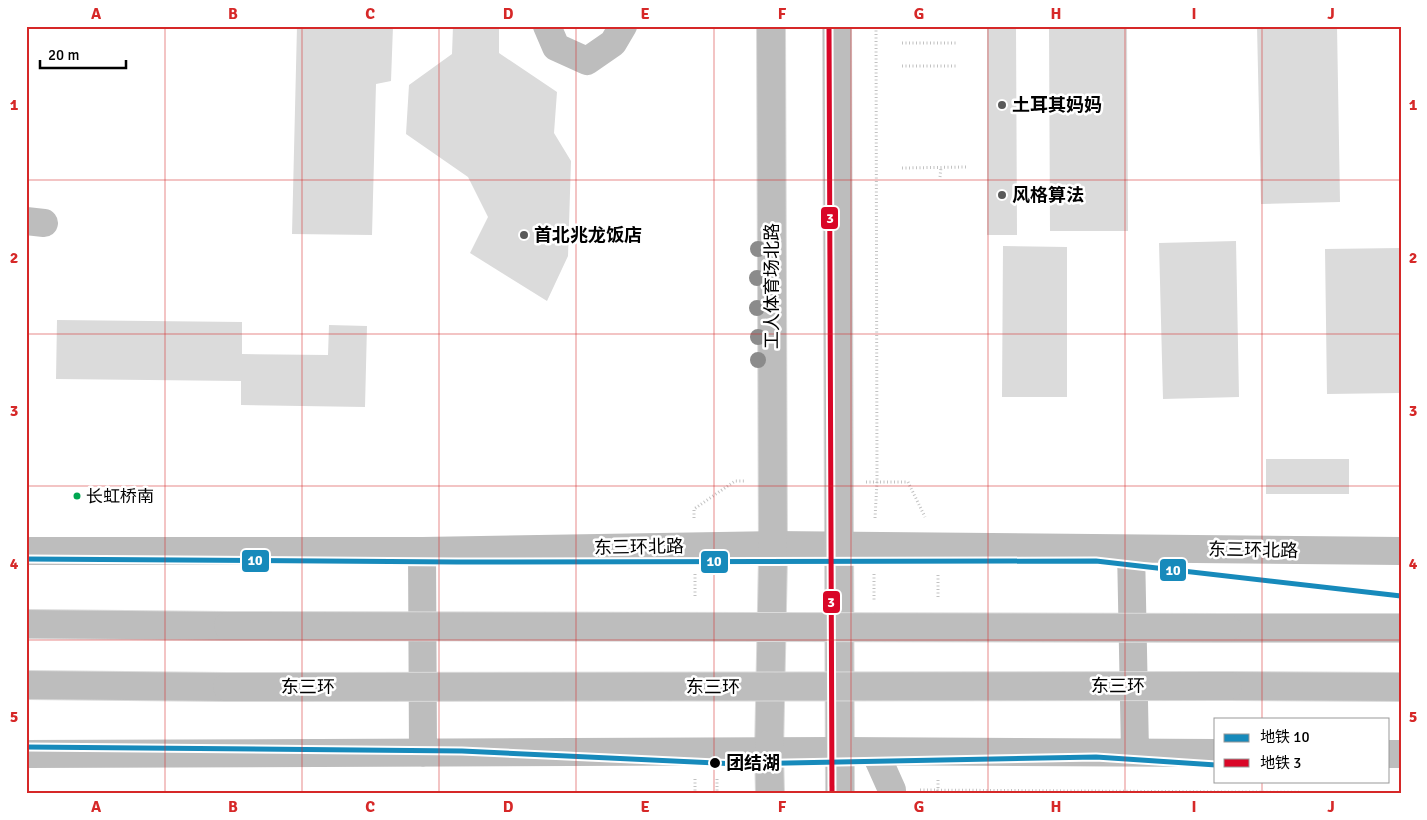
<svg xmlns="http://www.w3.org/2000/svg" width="1427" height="820" font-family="Signika,'Noto Sans SC',sans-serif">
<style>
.building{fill:#dbdbdb}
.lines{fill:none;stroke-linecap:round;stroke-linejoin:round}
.major-casing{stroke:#dbdbdb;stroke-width:30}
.highway-casing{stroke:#dbdbdb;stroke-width:30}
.path{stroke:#c2c2c2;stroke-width:3;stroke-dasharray:1 2.5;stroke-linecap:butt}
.minor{stroke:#bdbdbd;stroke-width:28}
.major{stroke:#bdbdbd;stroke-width:28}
.highway{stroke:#bdbdbd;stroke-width:28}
.highway-bridge-casing{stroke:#dbdbdb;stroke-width:30;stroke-linecap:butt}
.highway-bridge{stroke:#bdbdbd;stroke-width:28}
.metro-1-casing{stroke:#fff;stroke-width:9}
.metro-2-casing{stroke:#fff;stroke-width:9}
.metro-1{stroke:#178abb;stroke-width:5}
.metro-2{stroke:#d90627;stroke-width:5}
.tree{fill:#8b8b8b}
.grid{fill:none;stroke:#d62828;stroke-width:1;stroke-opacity:0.55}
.poi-dot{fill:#595959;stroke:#fff;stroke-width:2}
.bus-dot{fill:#00a651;stroke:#fff;stroke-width:2}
.stop-dot{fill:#000;stroke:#fff;stroke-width:2}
.labels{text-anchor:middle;stroke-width:5;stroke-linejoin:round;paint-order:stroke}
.bus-label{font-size:17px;fill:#000;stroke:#fff;text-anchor:start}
.poi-label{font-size:18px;font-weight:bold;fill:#000;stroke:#fff;text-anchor:start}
.street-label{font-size:18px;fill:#000;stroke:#fff}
.stop-label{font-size:18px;font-weight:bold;fill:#000;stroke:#fff;text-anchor:start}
.line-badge{stroke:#fff;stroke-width:2}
.badge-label{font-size:14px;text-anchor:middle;font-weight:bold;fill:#fff}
.neatline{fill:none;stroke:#d62828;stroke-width:2}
.grid-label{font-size:16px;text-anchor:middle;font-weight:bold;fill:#d62828}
</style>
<rect width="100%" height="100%" fill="#fff"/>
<path class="building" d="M297 26H393L391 81 376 84 372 235 292 234Z
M453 26H499V53L557 92 554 133 571 161 568 256 547 301 470 253 488 217 468 177 406 134 409 85 452 54Z
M987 26H1016L1017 235H987Z
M1049 26H1127L1128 231H1050Z
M1257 26H1337L1340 202 1261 204Z
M1236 241 1239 397 1163 399 1159 243Z
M1003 246 1067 247V397H1002Z
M1401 248V393L1327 394 1325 249Z
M57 320 242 322V354L328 355 329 325 367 326 365 407 241 405V381L56 379Z
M1266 459H1349V494H1266Z"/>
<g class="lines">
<g class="major-casing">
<path id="major" d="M837 26 840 794
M770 794 769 752 773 558 771 26"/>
</g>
<g class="highway-casing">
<path id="highway" d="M26 624 228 626
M1227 628H1401
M26 685 227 687
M1228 686 1401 687"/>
</g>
<path class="path" d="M902 43H956
M902 66H956
M902 168 967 167
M940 177 941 167
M866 482H908L925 517
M694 518V509L735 481H745
M875 518 877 482 876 26
M695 574V598
M874 574V601
M938 575V599
M717 779V794
M920 790 1401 793
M695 794V779
M935 794 938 790V780"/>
<path class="minor" d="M547 26 556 47 587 61 613 43 623 26
M26 221 44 223
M1131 549 1135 752
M26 551H422L773 545 1401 551
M422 551 423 753
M875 752 892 790V794
M26 754 840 751 1216 753
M1388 754H1401"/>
<use href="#major" class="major"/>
<use href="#highway" class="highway"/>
<g class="highway-bridge-casing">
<path id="highway-bridge" d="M228 626 1227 628
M227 687 1228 686"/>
</g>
<use href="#highway-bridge" class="highway-bridge"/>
<g class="metro-1-casing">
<path id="metro-1" d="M26 559 457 562 1096 561 1401 596
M26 747 462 751 737 764 1096 757 1216 765"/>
</g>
<g class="metro-2-casing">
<path id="metro-2" d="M829 26 832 794"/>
</g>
<use href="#metro-1" class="metro-1"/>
<use href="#metro-2" class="metro-2"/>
</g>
<g class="tree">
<circle cx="758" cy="249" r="8"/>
<circle cx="757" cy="278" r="8"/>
<circle cx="757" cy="308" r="8"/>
<circle cx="758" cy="337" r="8"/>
<circle cx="758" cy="360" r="8"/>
</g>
<path class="grid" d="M165 26V794M302 26V794M439 26V794M576 26V794M714 26V794M851 26V794M988 26V794M1125 26V794M1262 26V719M26 180H1401M26 334H1401M26 486H1401M26 640H1401M1262 781V794"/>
<g class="poi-dot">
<circle cx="1002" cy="105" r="5"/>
<circle cx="1002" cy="195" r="5"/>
<circle cx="524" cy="235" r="5"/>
</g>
<circle class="bus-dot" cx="77" cy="496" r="4.5"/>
<circle class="stop-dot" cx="715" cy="763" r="6"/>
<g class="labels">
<g class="bus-label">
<text x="86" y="502">长虹桥南</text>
</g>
<g class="poi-label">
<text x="1012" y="111">土耳其妈妈</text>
<text x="1012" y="201">风格算法</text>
<text x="534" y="241">首北兆龙饭店</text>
</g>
<g class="street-label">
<text transform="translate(772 286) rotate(-90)" y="6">工人体育场北路</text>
<text transform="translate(639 547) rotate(-1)" y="6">东三环北路</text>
<text transform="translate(1253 550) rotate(1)" y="6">东三环北路</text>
<text x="1118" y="692">东三环</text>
<text x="308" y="693">东三环</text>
<text x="713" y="693">东三环</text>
</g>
<g class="stop-label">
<text x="726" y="769">团结湖</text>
</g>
</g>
<g class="line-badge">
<rect x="820" y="206" width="19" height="24" rx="5" fill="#d90627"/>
<rect x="241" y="549" width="29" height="24" rx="5" fill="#178abb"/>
<rect x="700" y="550" width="29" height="24" rx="5" fill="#178abb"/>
<rect x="1159" y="558" width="28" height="24" rx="5" fill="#178abb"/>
<rect x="822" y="590" width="19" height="24" rx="5" fill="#d90627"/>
</g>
<g class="badge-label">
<text x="830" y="223">3</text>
<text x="255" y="565">10</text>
<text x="714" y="566">10</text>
<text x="1173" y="575">10</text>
<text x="831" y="607">3</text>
</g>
<rect width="1427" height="820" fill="none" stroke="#ffffff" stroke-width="55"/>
<rect x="1214" y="718" width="175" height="65" fill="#ffffff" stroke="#999999"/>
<rect x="1224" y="734" width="25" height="8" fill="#178abb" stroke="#999999"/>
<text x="1260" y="742" font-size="15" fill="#000000">地铁 10</text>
<rect x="1224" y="759" width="25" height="8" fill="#d90627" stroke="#999999"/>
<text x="1260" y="768" font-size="15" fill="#000000">地铁 3</text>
<path d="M40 60v8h86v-8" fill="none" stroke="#000000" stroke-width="2.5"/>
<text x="48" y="60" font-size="15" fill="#000000" stroke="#ffffff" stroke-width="4" paint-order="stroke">20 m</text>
<rect x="28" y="28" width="1372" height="764" class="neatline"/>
<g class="grid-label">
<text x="96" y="19">A</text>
<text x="233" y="19">B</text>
<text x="370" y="19">C</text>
<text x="508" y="19">D</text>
<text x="645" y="19">E</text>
<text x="782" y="19">F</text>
<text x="919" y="19">G</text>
<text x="1056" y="19">H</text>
<text x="1194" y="19">I</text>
<text x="1331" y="19">J</text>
<text x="14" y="110">1</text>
<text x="1413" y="110">1</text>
<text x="14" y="263">2</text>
<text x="1413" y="263">2</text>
<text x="14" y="416">3</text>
<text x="1413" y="416">3</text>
<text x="14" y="569">4</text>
<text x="1413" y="569">4</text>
<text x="14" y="722">5</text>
<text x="1413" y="722">5</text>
<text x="96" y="812">A</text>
<text x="233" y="812">B</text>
<text x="370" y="812">C</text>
<text x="508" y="812">D</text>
<text x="645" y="812">E</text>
<text x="782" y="812">F</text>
<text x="919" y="812">G</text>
<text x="1056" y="812">H</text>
<text x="1194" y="812">I</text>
<text x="1331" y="812">J</text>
</g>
</svg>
